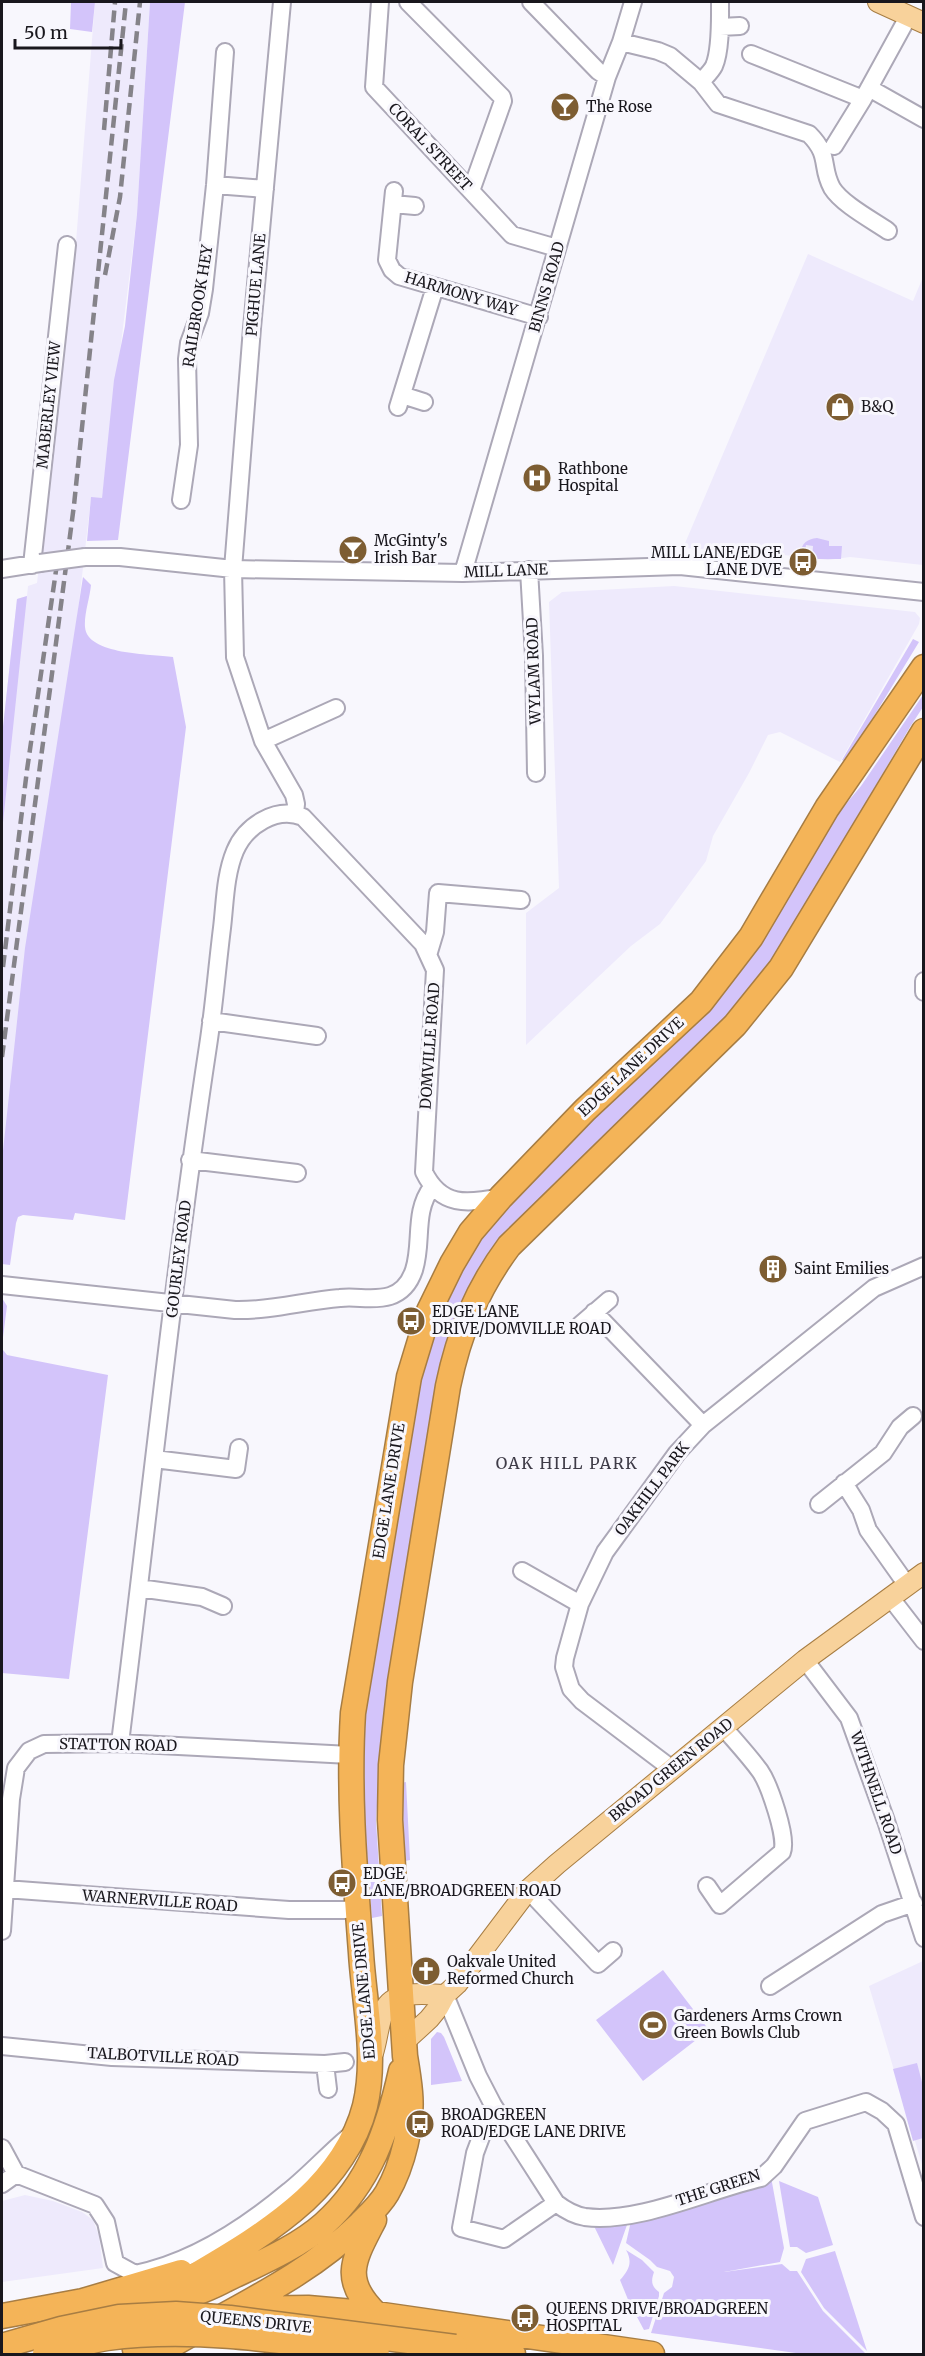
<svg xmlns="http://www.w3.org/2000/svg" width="925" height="2356" font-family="Merriweather,serif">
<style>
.built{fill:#eeeafc}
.green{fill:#d3c4fa}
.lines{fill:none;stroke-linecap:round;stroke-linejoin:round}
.minor-casing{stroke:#aca8b7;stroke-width:20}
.major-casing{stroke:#a77d43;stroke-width:22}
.highway-casing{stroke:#a77d43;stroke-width:27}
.minor{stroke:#fff;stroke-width:16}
.major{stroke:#f8d29b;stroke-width:20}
.highway{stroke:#f4b458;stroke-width:24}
.rail{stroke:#858389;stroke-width:4.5;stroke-dasharray:12 6;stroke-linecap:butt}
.minor-bridge-casing{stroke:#aca8b7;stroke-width:20;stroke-linecap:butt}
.highway-bridge-casing{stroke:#a77d43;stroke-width:27;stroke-linecap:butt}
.minor-bridge{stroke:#fff;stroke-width:16}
.highway-bridge{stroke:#f4b458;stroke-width:24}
.labels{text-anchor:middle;stroke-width:6;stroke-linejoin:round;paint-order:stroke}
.poi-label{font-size:15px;fill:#19171d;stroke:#f8f7fd;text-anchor:start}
.street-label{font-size:15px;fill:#19171d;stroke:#f8f7fd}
.neighbourhood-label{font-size:16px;letter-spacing:1.5px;fill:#3f3c48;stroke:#f8f7fd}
</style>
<rect width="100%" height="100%" fill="#f8f7fd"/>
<path class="built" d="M95 2H150L137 214 102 498H91L2 1271V736L17 599 27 596 28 586 37 583 76 242Z
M808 254 913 301 923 277V565L850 557 828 560 748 551 683 548Z
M674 586 915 612 920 618 919 624 840 762 780 732 768 735 749 773 713 836 706 861 660 924 631 946 526 1045V913L559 888 549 602 562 592Z
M923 1961V2168L869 1986Z
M25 2195 53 2201 82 2212 93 2220 99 2236 103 2268 2 2282V2201Z"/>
<path class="green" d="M71 2H95L92 32 70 29Z
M150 2H185L118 540 87 541 91 497 102 498 114 380 125 326 137 214Z
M817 538 829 541V546H842L841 559H812L813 546 806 545 804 558H802C799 546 805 539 817 538Z
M83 577 91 585C90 597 84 614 85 627 87 655 151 654 173 657L186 727 125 1220 75 1213 73 1220 23 1215 18 1217 16 1223 10 1265 2 1264V1271V1160L25 948Z
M27 596 2 832V736L17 599Z
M913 639 919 642 846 762 842 760Z
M923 695V707L910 727 875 787 834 865 752 998 485 1265 380 1761 376 1821 382 1916 372 1918C366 1847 361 1778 364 1707L415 1395 429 1339 446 1298 481 1235 535 1176 715 1002 750 960 834 818 861 786Z
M2 1298 7 1306 2 1345 3 1350 7 1355 108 1375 69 1679 2 1673Z
M406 1782 410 1860 405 1861 401 1783Z
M663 1970 709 2030 643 2081 596 2020Z
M437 2032 441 2033 444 2037 462 2081 431 2085V2039Z
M917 2063 923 2086V2138L913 2141 893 2069Z
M771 2177 784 2248 780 2262 724 2272 782 2264 790 2271H797L823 2311 866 2354H803L651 2333 664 2293 672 2287 674 2277 670 2271 657 2267 650 2260 626 2243 631 2221Z
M779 2181 818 2197 833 2245 806 2253 797 2247H790Z
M592 2222H628L613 2265Z
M626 2250 642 2260 654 2272C651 2281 651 2286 659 2292V2296L649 2329 644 2330 629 2302 620 2280C629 2270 633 2262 626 2250Z
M835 2251 867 2351 824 2308 801 2272 806 2259Z"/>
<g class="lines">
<g class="minor-casing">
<path id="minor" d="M282 2 252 328 233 569 235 657 263 741 294 795 296 804 295 814
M380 2 374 87 512 235 557 248
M408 2 502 97 503 101 471 191
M531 2 598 71 607 77
M720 27 740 26
M621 42 658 51 670 56 701 82 718 104 809 134C831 156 820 166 832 188 842 204 872 220 888 231
M751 54 863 99
M701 82C705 77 711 72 714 66 721 50 720 19 720 2
M869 88 924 119
M834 146 863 99 908 17
M215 185 265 189
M394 191 387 260 392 270 399 276 539 317
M393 204 415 206
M402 395 424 402
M398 407 435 287
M181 500 189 445 187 359 189 343 200 313 204 289 215 185 225 52
M85 557H120L233 569 463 573 680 566 924 592
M32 565 67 245
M2 569 40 563
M529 570 534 656 536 773
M463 573 607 77 621 42 633 2
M263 741 336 708
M429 952 435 932 438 893 521 900
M924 981V992
M211 1021 317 1036
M190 1160 297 1173
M2 1285 235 1310C271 1311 304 1301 340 1298 356 1296 374 1301 390 1296 402 1292 410 1282 414 1270 423 1242 413 1212 432 1187
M594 1312 703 1425
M580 1325 609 1300
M154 1459 236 1469 239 1448
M844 1483 861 1510 868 1530 907 1585
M819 1504 883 1453 900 1427 913 1416
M522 1571 580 1604
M139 1588 202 1597 223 1606
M890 1597 924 1641
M805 1660 849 1718 886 1821 924 1938
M120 1743C149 1511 173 1277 208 1046 214 1007 217 968 222 928 225 903 225 875 235 851 246 825 277 806 303 817L423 944 435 970 424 1172C441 1207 467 1204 501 1197
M672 1769 582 1701 571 1689 564 1667 565 1658 580 1604 605 1552 677 1453 703 1425 874 1288 924 1266
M707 1886 720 1905 782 1852C788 1838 769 1784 760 1771 749 1756 736 1742 724 1728
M5 1889 289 1910H344L357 1908
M528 1890 598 1964 613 1951
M2 1931 11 1799 16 1768 29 1751 44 1744 120 1743 350 1755
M770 1986 882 1914 914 1903
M445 1995 478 2076 493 2105 556 2203C565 2210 573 2215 585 2217 638 2224 708 2190 761 2178L774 2166 805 2121 866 2102 882 2111 896 2124 924 2217
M2 2046 112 2057 325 2064 345 2062
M325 2064 328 2089
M493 2105 475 2153 461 2228 504 2239 556 2203
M2 2148 16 2174 95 2205 106 2222 115 2263 135 2274C191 2263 246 2227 289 2191 309 2175 327 2155 347 2138
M2 2184 16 2174"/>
</g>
<g class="major-casing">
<path id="major" d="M878 2 924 23
M405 2041 429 2019 438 2008 445 1995 457 1984 528 1890 557 1864 805 1660 924 1573
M373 2053C377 2041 379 2020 384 2011 393 1989 427 1994 445 1995"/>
</g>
<g class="highway-casing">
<path id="highway" d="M374 2220C354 2259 340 2279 376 2314
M83 2301 150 2304
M175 2303C191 2294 209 2289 225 2280 258 2264 297 2248 324 2224 370 2183 388 2129 401 2071
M241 2309 308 2308 376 2314 652 2354
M2 2316 83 2301 181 2272
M120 2322C180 2280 250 2250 305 2200 332 2175 356 2142 365 2106 377 2056 364 2003 361 1953 355 1873 348 1793 353 1713L409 1377 429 1311 452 1264 471 1232 501 1197 585 1110 701 1002 751 937 827 808 924 667
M119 2324 132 2335 136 2354
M455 2347 513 2354
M157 2354C224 2312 302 2281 360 2224 369 2215 380 2205 387 2193 403 2165 413 2124 410 2092 409 2080 407 2068 405 2056L390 1820 391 1765 400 1682 448 1386C459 1333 477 1289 509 1246L735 1025 781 968 924 731"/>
</g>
<use href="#minor" class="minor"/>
<use href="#major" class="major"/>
<use href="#highway" class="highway"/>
<path class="rail" d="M104 130 115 2
M105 275 120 197 140 2
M3 967 27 770 58 557
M2 1057 74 505 126 2"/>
<g class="minor-bridge-casing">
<path id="minor-bridge" d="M40 563 85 557"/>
</g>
<g class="highway-bridge-casing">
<path id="highway-bridge" d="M2 2346 61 2329 119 2317 176 2314 230 2318 455 2347
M45 2354C65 2349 86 2341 107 2338 197 2326 289 2342 377 2354"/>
</g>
<use href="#minor-bridge" class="minor-bridge"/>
<use href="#highway-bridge" class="highway-bridge"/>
</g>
<defs>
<g id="bar-disc" transform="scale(1.5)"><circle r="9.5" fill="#7d5d32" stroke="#f8f7fd"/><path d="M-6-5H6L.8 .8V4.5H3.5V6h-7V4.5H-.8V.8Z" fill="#fff"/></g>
<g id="shop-disc" transform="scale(1.5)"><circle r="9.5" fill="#7d5d32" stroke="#f8f7fd"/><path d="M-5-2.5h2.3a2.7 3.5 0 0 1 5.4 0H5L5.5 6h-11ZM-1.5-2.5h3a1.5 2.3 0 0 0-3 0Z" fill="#fff"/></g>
<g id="hospital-disc" transform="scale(1.5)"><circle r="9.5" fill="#7d5d32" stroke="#f8f7fd"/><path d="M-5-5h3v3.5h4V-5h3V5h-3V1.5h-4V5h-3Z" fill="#fff"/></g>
<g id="bus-disc" transform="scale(1.5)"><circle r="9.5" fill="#7d5d32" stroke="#f8f7fd"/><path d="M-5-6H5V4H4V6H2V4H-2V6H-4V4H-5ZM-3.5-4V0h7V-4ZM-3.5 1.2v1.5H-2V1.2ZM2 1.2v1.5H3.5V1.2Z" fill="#fff"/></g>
<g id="building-disc" transform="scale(1.5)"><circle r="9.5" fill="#7d5d32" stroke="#f8f7fd"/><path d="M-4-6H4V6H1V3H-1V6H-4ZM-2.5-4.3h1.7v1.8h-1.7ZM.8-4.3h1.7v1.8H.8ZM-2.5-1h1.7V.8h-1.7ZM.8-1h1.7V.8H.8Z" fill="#fff"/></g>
<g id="church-disc" transform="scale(1.5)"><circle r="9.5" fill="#7d5d32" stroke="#f8f7fd"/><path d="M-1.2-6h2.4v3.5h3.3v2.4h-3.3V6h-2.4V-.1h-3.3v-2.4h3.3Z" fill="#fff"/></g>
<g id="stadium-disc" transform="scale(1.5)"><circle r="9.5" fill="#7d5d32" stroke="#f8f7fd"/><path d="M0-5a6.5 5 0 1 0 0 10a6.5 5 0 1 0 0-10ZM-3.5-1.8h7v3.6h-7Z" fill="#fff"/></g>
</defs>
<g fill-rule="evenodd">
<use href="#bar-disc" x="565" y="107"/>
<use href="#shop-disc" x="840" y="407"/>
<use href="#hospital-disc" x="537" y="478"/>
<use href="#bar-disc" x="353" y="550"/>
<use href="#bus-disc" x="803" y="562"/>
<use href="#building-disc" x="773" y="1269"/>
<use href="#bus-disc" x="411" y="1321"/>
<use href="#bus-disc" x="342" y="1883"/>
<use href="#church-disc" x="426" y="1971"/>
<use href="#stadium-disc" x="653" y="2025"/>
<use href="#bus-disc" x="420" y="2124"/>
<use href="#bus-disc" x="525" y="2318"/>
</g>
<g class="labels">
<g class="poi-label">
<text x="586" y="112">The Rose</text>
<text x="861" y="412">B&amp;Q</text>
<text x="558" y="474">Rathbone<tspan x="558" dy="17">Hospital</tspan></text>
<text x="374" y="546">McGinty's<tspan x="374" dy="17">Irish Bar</tspan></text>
<text x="782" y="558" text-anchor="end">MILL LANE/EDGE<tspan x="782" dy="17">LANE DVE</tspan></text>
<text x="794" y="1274">Saint Emilies</text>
<text x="432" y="1317">EDGE LANE<tspan x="432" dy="17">DRIVE/DOMVILLE ROAD</tspan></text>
<text x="363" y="1879">EDGE<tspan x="363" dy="17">LANE/BROADGREEN ROAD</tspan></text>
<text x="447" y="1967">Oakvale United<tspan x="447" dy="17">Reformed Church</tspan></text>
<text x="674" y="2021">Gardeners Arms Crown<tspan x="674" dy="17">Green Bowls Club</tspan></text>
<text x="441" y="2120">BROADGREEN<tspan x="441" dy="17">ROAD/EDGE LANE DRIVE</tspan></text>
<text x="546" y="2314">QUEENS DRIVE/BROADGREEN<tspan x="546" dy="17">HOSPITAL</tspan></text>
</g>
<g class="street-label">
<text transform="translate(430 147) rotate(47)" y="5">CORAL STREET</text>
<text transform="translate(256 285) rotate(-85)" y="5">PIGHUE LANE</text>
<text transform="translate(547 287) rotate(-74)" y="5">BINNS ROAD</text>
<text transform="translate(461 294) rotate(17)" y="5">HARMONY WAY</text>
<text transform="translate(198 306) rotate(-81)" y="5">RAILBROOK HEY</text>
<text transform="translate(49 405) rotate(-84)" y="5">MABERLEY VIEW</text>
<text transform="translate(506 571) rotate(-2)" y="5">MILL LANE</text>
<text transform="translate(534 671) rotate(-92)" y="5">WYLAM ROAD</text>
<text transform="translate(430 1046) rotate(-86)" y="5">DOMVILLE ROAD</text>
<text transform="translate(631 1067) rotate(-43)" y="5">EDGE LANE DRIVE</text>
<text transform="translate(179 1259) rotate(-83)" y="5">GOURLEY ROAD</text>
<text transform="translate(652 1489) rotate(-53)" y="5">OAKHILL PARK</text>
<text transform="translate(389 1491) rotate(-81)" y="5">EDGE LANE DRIVE</text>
<text transform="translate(118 1745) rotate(1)" y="5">STATTON ROAD</text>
<text transform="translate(671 1770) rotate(-39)" y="5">BROAD GREEN ROAD</text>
<text transform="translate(876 1793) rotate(71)" y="5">WITHNELL ROAD</text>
<text transform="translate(160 1901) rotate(4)" y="5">WARNERVILLE ROAD</text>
<text transform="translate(364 1991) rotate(-95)" y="5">EDGE LANE DRIVE</text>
<text transform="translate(163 2057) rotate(3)" y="5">TALBOTVILLE ROAD</text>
<text transform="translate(718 2188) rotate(-18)" y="5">THE GREEN</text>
<text transform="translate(256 2322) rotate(6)" y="5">QUEENS DRIVE</text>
</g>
<g class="neighbourhood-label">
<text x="567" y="1469">OAK HILL PARK</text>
</g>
</g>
<rect width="925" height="2356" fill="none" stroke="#19171d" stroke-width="6"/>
<path d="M15 39v9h106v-9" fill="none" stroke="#19171d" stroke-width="3"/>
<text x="24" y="39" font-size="18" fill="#19171d" stroke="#f8f7fd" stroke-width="4.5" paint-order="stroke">50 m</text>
</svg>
